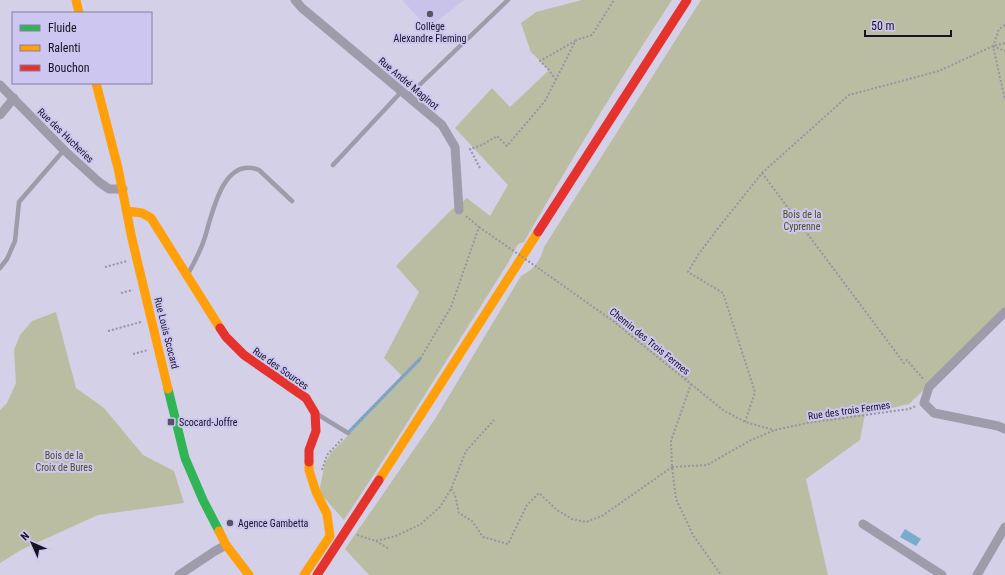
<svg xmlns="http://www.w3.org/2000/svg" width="1005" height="575" font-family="'Roboto Condensed',sans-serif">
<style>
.built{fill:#c9c3e9}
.green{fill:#bbbda2}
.water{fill:#77accd}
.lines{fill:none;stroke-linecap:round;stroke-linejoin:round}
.stream{stroke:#77accd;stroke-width:3.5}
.path{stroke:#9795a1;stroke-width:2;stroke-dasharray:2 2;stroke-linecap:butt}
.lane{stroke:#9e9caa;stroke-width:4.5}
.street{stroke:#9e9caa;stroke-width:9}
.fast{stroke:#30b455;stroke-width:9}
.slow{stroke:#ff9f0a;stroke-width:9}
.jam{stroke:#e5322d;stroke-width:9}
.path-bridge{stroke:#9795a1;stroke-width:2;stroke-dasharray:2 2;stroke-linecap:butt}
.jam-bridge{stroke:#e5322d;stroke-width:9}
.poi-dot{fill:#585567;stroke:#cdc6f1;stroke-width:1.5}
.labels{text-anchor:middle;stroke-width:4;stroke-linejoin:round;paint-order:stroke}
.poi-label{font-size:10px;fill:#161322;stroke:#cdc6f1;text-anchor:start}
.street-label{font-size:10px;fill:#161322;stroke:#cdc6f1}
.park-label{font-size:10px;fill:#4d501b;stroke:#cdc6f1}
</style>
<rect width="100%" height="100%" fill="#d3d0e7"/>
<path class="built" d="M402 0H464L428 28Z"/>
<path class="green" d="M582 0H672C620 79 571 160 524 242L518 244 508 263 395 442 344 520 319 492 325 463 330 454 404 378 384 358 419 292 396 266 450 211 467 198 490 216 508 185 455 128 492 88 510 107 549 70 531 52 521 23 536 12Z
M701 0H1005V311L909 404 865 414 860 440 806 479 828 575H369L345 549 435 419 521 276C534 269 540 262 544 247Z
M56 312 76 388 104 408 143 455 174 471 184 503 98 515 21 550 0 563V410L7 403 16 383 14 350 20 335 32 321Z"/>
<path class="water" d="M905 529 921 539 916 546 900 537Z"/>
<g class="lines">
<path class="stream" d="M348 433 420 359"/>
<path class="path" d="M1005 25 999 29 993 46 1005 100
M993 46 1005 51
M556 80 549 70 540 61 575 41
M480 168 470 149 482 145 497 136 507 146 545 101 576 40 592 35 614 0
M762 173 904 363 907 360 924 380
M105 267 127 261
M541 270 613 321 691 384 671 441 672 467 676 499 693 535 721 575
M121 293 133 290
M615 321H617L678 368 687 379
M108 331 141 322
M133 354 148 350
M691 384 723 410 745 422 774 430
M745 422 755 392 723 293 688 272 698 255 719 227 762 173 849 95 939 71 993 46 1005 43
M353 427 420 359 451 307 479 227 466 216
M672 467 707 465 751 440 775 430 807 423 909 409 916 406
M322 470 327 455 343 438
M451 489 455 495 459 513 472 521 483 537 508 544 527 505 539 493 557 510 572 519 586 522 602 516 672 467
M357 535 376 541 396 536 421 524 440 507 451 489 466 451 494 420
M376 541 389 549"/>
<path class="lane" d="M408 96 508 0
M333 165 402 91
M0 268 7 259 15 241 19 202 64 150
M188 274C194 263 200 252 204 240 212 216 222 155 259 170L292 201
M317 414 348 433"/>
<path class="street" d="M295 0 302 8 442 125 455 147 459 210
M0 85 64 150 99 182 109 189H123
M0 115 14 98
M1005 312 929 387 924 403 934 413 998 426 1005 429
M863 524 942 575
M179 575 215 551 226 545
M977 575 1005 527"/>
<path class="fast" d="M168 389 185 458 203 500 219 531"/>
<path class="slow" d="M76 0 79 13
M96 83 118 168 132 239 168 389
M127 211 142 213 151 218 220 328
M379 480 538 232
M219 531 226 545 249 575
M304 575 330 536 327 514 316 492 309 470V462"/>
<path class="jam" d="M538 232 687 0
M220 328 226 337 244 355 306 398 315 413 316 431 309 450V462"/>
<path class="path-bridge" d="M479 227 541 270"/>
<path class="jam-bridge" d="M317 575 379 480"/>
</g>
<g class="poi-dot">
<circle cx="430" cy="14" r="4"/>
<rect x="167" y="418" width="8" height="8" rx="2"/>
<circle cx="230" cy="523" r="4"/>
</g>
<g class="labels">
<g class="poi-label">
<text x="430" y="30" text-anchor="middle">Collège<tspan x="430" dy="12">Alexandre Fleming</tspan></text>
<text x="179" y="426">Scocard-Joffre</text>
<text x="238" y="527">Agence Gambetta</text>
</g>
<g class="street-label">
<text transform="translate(409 83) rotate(40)" y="4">Rue André Maginot</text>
<text transform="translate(66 135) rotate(44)" y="4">Rue des Hucheries</text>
<text transform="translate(167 333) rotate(76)" y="4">Rue Louis Scocard</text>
<text transform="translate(650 341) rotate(39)" y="4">Chemin des Trois Fermes</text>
<text transform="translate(281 368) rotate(35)" y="4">Rue des Sources</text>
<text transform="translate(849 410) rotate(-8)" y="4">Rue des trois Fermes</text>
</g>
<g class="park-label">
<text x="802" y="218">Bois de la<tspan x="802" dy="12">Cyprenne</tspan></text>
<text x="64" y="459">Bois de la<tspan x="64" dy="12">Croix de Bures</tspan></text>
</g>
</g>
<rect x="12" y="12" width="140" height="72" fill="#cdc6f1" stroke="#847e9e"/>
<rect x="20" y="25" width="20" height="6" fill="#30b455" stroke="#847e9e"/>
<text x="48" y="32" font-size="12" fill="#161322">Fluide</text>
<rect x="20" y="45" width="20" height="6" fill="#ff9f0a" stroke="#847e9e"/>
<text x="48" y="52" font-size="12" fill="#161322">Ralenti</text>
<rect x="20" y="65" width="20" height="6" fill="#e5322d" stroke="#847e9e"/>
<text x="48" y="72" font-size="12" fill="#161322">Bouchon</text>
<g transform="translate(32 543) rotate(315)" stroke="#cdc6f1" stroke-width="3" paint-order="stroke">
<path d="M0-3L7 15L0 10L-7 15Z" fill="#161322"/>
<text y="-6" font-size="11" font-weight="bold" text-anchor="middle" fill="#161322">N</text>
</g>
<path d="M865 30v6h86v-6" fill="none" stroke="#161322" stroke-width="2"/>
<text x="871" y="30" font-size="12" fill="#161322" stroke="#cdc6f1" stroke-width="3" paint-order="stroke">50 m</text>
</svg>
